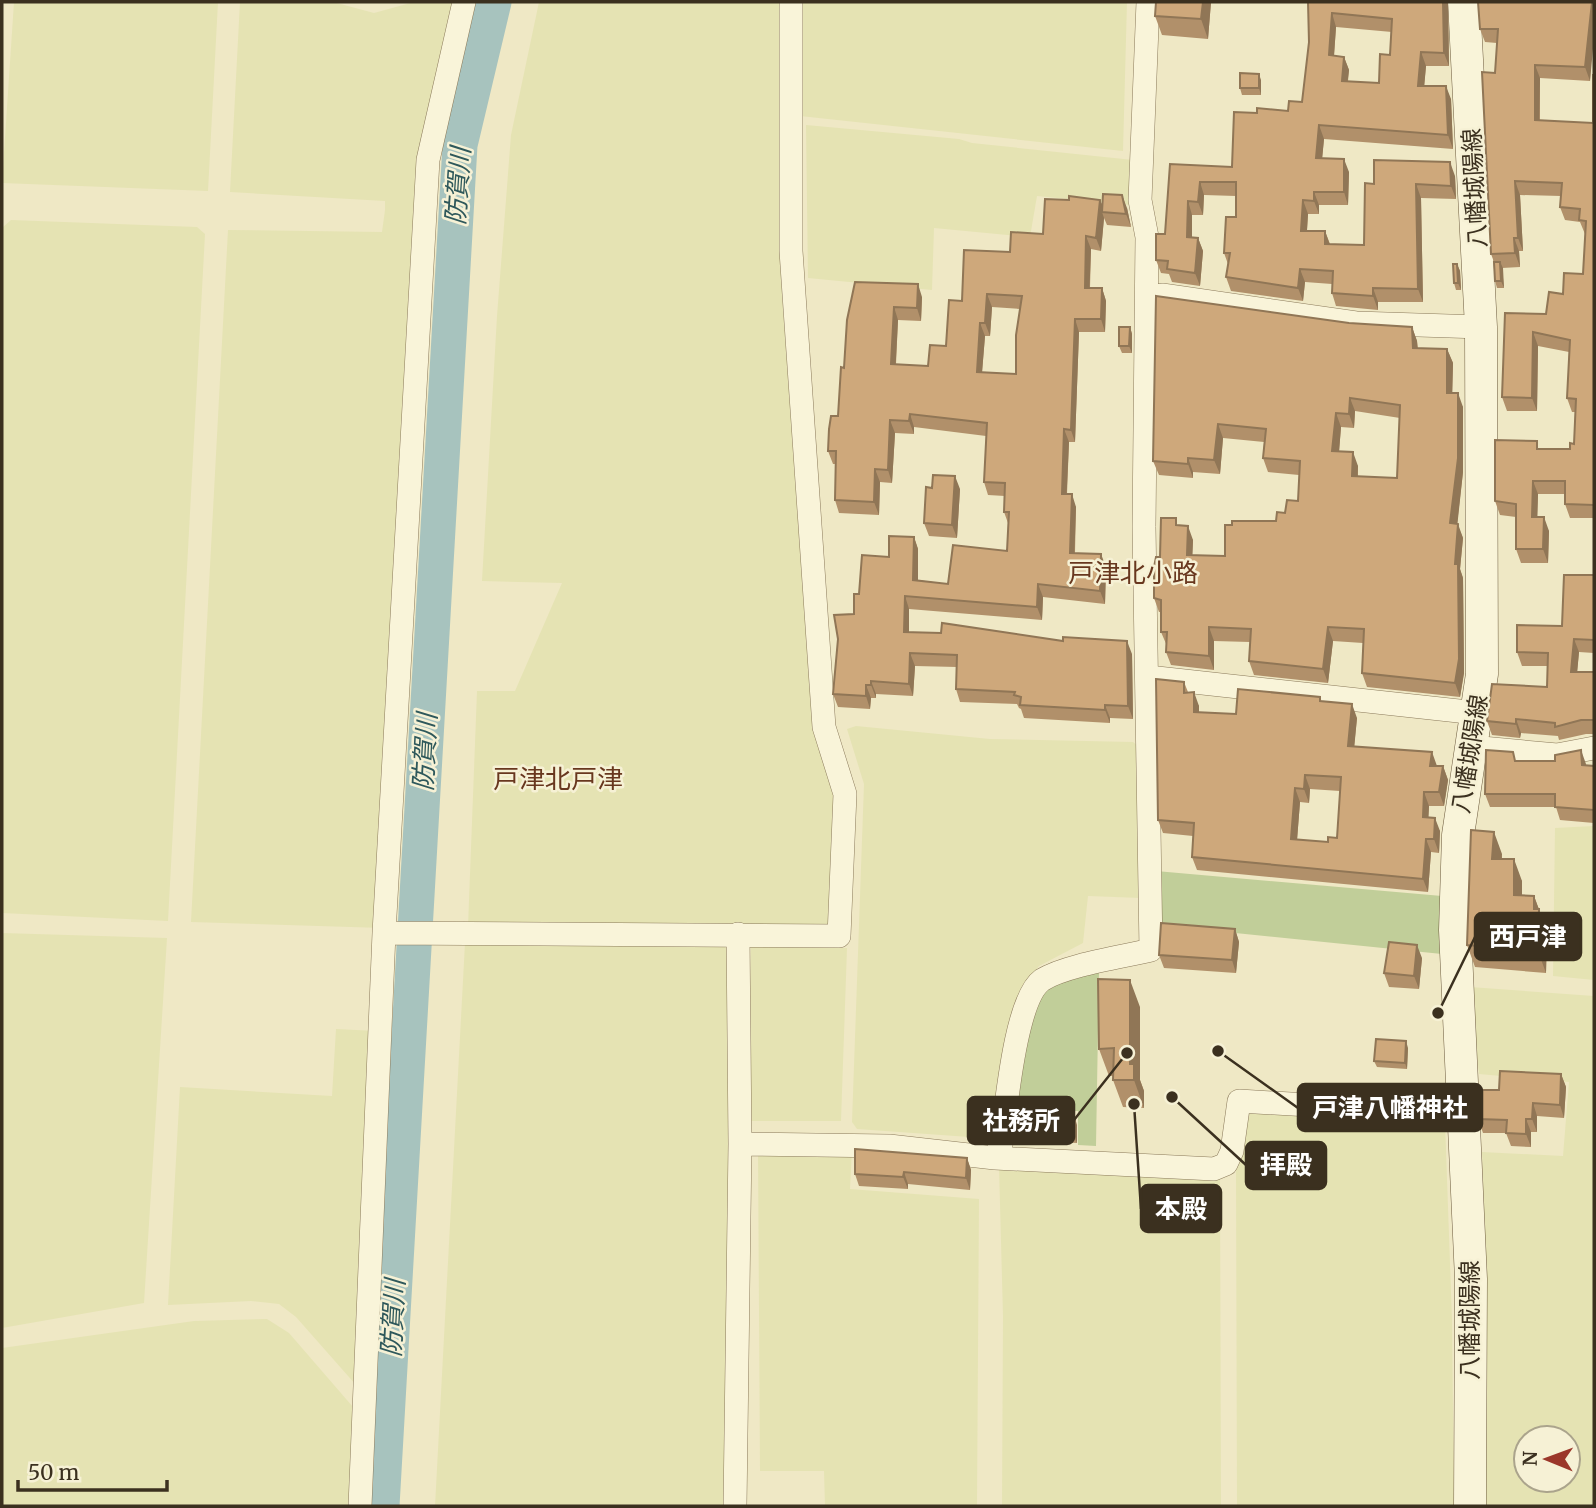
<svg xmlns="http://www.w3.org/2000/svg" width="1596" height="1508" font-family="Merriweather,'Noto Sans JP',serif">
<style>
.farmland{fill:#e5e3b3;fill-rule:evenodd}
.green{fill:#c1ce99}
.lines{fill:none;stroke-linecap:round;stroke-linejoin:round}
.river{stroke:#a7c3be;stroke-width:35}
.minor-casing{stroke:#8b7a5b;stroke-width:24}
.secondary-casing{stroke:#6d5b3e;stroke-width:33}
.minor{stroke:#f9f4d9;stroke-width:23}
.secondary{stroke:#f9f4d9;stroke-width:32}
.wall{fill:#b1906a;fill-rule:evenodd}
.shaded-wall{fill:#907656}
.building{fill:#cea87b;stroke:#907656;stroke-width:2;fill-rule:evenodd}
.labels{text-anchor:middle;stroke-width:5;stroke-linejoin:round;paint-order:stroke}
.street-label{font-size:24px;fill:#3b301f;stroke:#f6f1d5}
.water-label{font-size:26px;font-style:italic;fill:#2e585b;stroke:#f6f1d5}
.neighbourhood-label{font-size:26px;fill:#68371e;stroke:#f6f1d5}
.leader{fill:none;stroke:#3b301f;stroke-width:2.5}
.callout-dot{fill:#3b301f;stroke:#f6f1d5;stroke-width:2.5}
.callout{fill:#3b301f;stroke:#3b301f;stroke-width:2.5}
.callout-label{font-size:26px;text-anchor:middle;font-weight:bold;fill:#fff}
</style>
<rect width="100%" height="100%" fill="#efe8c5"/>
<path class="farmland" d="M14 2H218L208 191 2 183Z
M240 2H333L374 13 414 2H457L434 136 383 928 191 922 228 230 382 232 385 210V201L230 192Z
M539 2H779L782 294 814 728 835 795 829 927H468L477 691H515L562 583 482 581 497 316 511 135Z
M800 2H1127L1123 151 800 116Z
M806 125 959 139 972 143 1133 160 1131 205 1037 196 1030 237 934 228 932 290 808 278Z
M11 220 197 227 205 234 168 921 2 913V228Z
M856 726 990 739 1133 742 1138 746 1141 898 1088 896 1083 943 1039 966 1025 985 992 1133 983 1138 857 1129 852 1122 864 784 847 729Z
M1594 826V980L1553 976 1555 828Z
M2 933 167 938 144 1303 2 1328Z
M717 942 729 950 732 1506H435L465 943Z
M751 947 847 948 841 1121H749Z
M1470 987 1594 996V1506H1483L1487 1295 1482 1152 1563 1156 1569 1082 1479 1074ZM1526 1438H1568V1480H1526Z
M336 1029 376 1031 356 1385 296 1317 279 1304 251 1301 168 1305 180 1087 332 1096Z
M1242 1109 1445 1122 1452 1320 1454 1506H1237L1236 1171Z
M758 1149H852L850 1189 979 1199 977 1506H825L824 1471H760Z
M999 1166 1220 1177 1221 1506H1002L1003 1316Z
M267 1319 289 1333 353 1407 357 1506H2V1348L194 1321Z"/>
<path class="green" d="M1156 871 1442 896V954L1157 925Z
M1099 972 1096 1146 1078 1145V1111L1017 1110 1026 1031 1046 985Z"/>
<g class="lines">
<path class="river" d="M382 1506 460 145 494 2"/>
<g class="minor-casing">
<path id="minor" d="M1147 300 1162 295 1356 323 1481 327
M1148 677 1477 713
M1471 747 1557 755 1594 748
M384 933 839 936 845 794 824 727 791 251V2
M740 1144 889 1146 995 1158 1214 1169 1226 1164 1232 1151 1239 1101 1464 1114
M995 1158 1001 1145C1006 1110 1015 999 1042 980 1066 965 1122 957 1151 950L1144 527 1147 237 1140 200 1148 2
M360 1506 384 933 428 160 464 2
M735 1506 740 1144 738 934"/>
</g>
<g class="secondary-casing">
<path id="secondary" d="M1464 2 1481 327 1482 674 1458 835 1455 930 1471 1279 1470 1506"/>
</g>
<use href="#minor" class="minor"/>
<use href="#secondary" class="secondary"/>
</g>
<path class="wall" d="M1211 2 1208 39 1162 35 1155 16Z
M1308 2H1448L1449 66H1426L1424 86 1451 99 1453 149 1324 139 1322 158 1349 172 1348 205H1319V214H1308L1307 231H1325L1330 244 1364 245 1374 184 1455 176 1456 199 1421 198 1423 302H1378V310L1336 306 1332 293V284L1305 282 1303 301 1231 291 1226 277 1228 264 1224 253 1236 217V196L1204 195 1203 215H1192V237L1198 238 1203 251 1200 286 1172 282 1169 274 1161 273 1156 260 1165 234 1170 164 1232 167 1257 113 1288 111 1302 102 1309 42ZM1336 27 1392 32 1390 55 1379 83 1348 81 1349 70 1344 57 1334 56Z
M1594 2 1590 81 1540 78V120L1593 123 1594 75V518H1570L1565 504V494H1538L1537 517 1549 531 1548 563H1521L1516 549V517L1500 515 1495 501 1540 449H1570L1574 444 1575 412H1572L1567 398 1569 352 1538 346 1537 411H1507L1502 397 1505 313 1546 314 1583 274 1585 234 1580 222 1565 220 1560 207 1561 196 1520 195 1523 251H1519L1520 267 1502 268 1504 288H1497L1495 281 1494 262 1491 254 1495 73 1497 43 1485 42 1480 29Z
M1261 80V95H1242L1240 88Z
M1069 200H1100L1103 206 1127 208 1131 227 1107 225 1104 218 1101 251 1091 249 1090 288H1102L1106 301 1105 332H1079L1075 442H1069L1067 494 1076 507 1075 553 1106 567 1105 604 1043 597 1042 620 909 609V632L1132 654 1133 719 1110 718V723L1024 718 1021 709 1019 708 1017 704 960 702 956 689 957 667 915 666 913 696 876 694V698H871L870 709 838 707 833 694 859 594 889 557 914 537 918 549V580L948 584 1007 551 1008 523 1004 512 1005 496 988 495 984 482 986 436 914 427V434L895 433 892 483 880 482 879 515 839 513 835 500V464H833L828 451 838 416 844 368 847 320 922 297 921 321 898 320 896 364 928 366 946 346 962 301 1010 252 1043 234ZM992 307 1020 309 1016 374 982 372 985 336H990Z
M1457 264 1460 271 1461 290H1456L1454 283Z
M1349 323 1412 327 1417 341 1418 348 1447 349 1453 363 1452 393 1463 407V472L1457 524 1463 538 1460 569 1463 578 1464 673 1460 697 1367 687 1362 673 1363 643 1333 641 1328 683 1254 675 1249 661 1250 642 1214 641V670L1171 665 1166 652 1167 646 1161 632V612H1159L1154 598 1160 557 1179 526 1193 540 1192 555 1225 556 1276 521 1298 501 1299 475 1268 472 1263 458 1264 442 1223 438 1220 474 1193 472V478L1159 475 1153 461ZM1355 411 1400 418 1397 478 1358 476V466L1339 451 1341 427 1354 428Z
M1130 327 1132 334V353H1122L1119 346Z
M932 488 960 489 957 538 929 536 924 523Z
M1594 575V653L1579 652 1577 672H1594V734H1586L1559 740 1558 736 1521 733 1520 738 1492 735 1487 721 1547 687 1548 666H1522L1517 652 1562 626Z
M1184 682 1188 692 1199 706V713L1236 714 1320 697 1322 702 1357 718 1354 747 1437 766H1443L1448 780 1444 806H1429L1428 817 1440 831 1439 853 1431 852 1428 892 1197 870 1192 857 1193 836 1163 833 1158 820ZM1310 789 1340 791 1337 838 1328 842 1297 840 1300 802 1309 803Z
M1516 761 1586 764V765L1594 766V823L1560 820 1556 807H1490L1485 794Z
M1502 854V859L1522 881V896H1534L1547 931 1546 973 1475 967 1467 945Z
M1235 929 1239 942 1236 973 1164 968 1159 955Z
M1422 958 1419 989 1389 987 1384 973Z
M1140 1007V1080L1144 1091V1108L1123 1107 1113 1080V1076H1109L1099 1049Z
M1408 1048 1407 1069 1377 1067 1374 1061Z
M1561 1074 1566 1087 1564 1118 1537 1116V1132H1531V1147L1511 1146 1506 1133H1483L1478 1119 1499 1090Z
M1077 1125V1143L1017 1140 1014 1134Z
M967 1158 971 1170 970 1190 908 1184V1189L859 1186 855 1174Z"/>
<path class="shaded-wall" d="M1203 2H1211L1208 39 1201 19Z
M1443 2H1448L1449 66 1444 53Z
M1592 2H1594V38L1590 81 1585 67Z
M1332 13 1336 27 1333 69 1329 55Z
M1421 52 1426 66 1423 100 1418 86Z
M1344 57 1349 70 1346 94 1342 81Z
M1535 65 1540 78 1539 134 1535 120Z
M1259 74 1261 80V95L1259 88Z
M1446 86 1451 99 1453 149 1448 135Z
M1319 125 1324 139 1321 171 1316 158Z
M1344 159 1349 172 1348 205 1344 192Z
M1450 162 1455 176 1456 199 1451 186Z
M1515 181 1520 195 1523 251 1518 238Z
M1200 182 1204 195 1203 215 1198 202Z
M1416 184 1421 198 1423 302 1418 289Z
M1314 192 1319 205V214L1314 201Z
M1122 195 1127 208 1131 227 1126 214Z
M1100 200 1105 212H1102L1104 218 1101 251 1096 238Z
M1303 200 1308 214 1306 244 1301 231Z
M1188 201 1192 215V250L1187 237Z
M1325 231 1330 245 1325 244Z
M1086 236 1091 249 1089 301 1085 288Z
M1198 238 1203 251 1200 286 1195 273Z
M1514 238 1519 251 1520 267 1515 253Z
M1500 262 1503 268 1504 288 1501 281Z
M1457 264 1460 271 1461 290 1458 283Z
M1300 269 1305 282 1303 301 1298 288Z
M918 284 922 297 921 321 917 308Z
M1102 288 1106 301 1105 332 1101 319Z
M1373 288 1378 302V310L1373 296Z
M987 294 992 307 990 336 985 323Z
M894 307 898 320 895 377 891 364Z
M1075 319 1079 332 1075 442 1071 430Z
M980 323 985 336 981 385 977 372Z
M1130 327 1132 334V353L1129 346Z
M1412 327 1417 341 1418 362 1413 348Z
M1533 332 1538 346 1537 411 1532 398Z
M1447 349 1453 363 1452 406 1447 393Z
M1458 393 1463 407V472L1456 537 1450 523Z
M1350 398 1355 411 1354 428 1349 414Z
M1336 413 1341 427 1338 465 1332 451Z
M910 414 914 427V434L909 421Z
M890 420 895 433 892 483 888 470Z
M1218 424 1223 438 1220 474 1214 460Z
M1064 429 1069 442 1066 507 1062 494Z
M1353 452 1358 466 1357 490 1352 476Z
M1188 458 1193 472V478L1188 464Z
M875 469 880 482 879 515 874 502Z
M955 476 960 489 957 538 952 525Z
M1533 481 1538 494 1537 531 1532 517Z
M1072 494 1076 507 1074 566 1070 553Z
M1544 517 1549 531 1548 563 1543 549Z
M1458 524 1463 538 1460 569 1463 578 1464 673 1460 697 1455 683V564Z
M1188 526 1193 540 1192 569 1187 555Z
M914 537 918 549V593L913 580Z
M1101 554 1106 567 1105 604 1100 591Z
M1038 584 1043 597 1042 620 1037 607Z
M905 596 909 609V645L904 632Z
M1209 627 1214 641V670L1209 656Z
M1328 627 1333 641 1328 683 1323 669Z
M1574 639 1579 652 1576 685 1571 672Z
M1127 641 1132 654 1133 719 1128 706Z
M910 653 915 666 913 696 909 684Z
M871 681 876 694V698L871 685Z
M866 685 871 698 870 709 866 696Z
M1194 692 1199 706V726L1194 712Z
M1352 704 1357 718 1353 760 1348 746Z
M1105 705 1110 718V723L1105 710Z
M1516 719 1521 733 1520 738 1516 724Z
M1581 750 1586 764V779L1582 765Z
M1432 752 1437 766H1430Z
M1443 766 1448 780 1444 806 1439 792Z
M1305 775 1310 789 1309 803 1304 789Z
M1295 788 1300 802 1296 853 1291 839Z
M1424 792 1429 806 1428 830 1423 817Z
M1435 818 1440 831 1439 853 1434 839Z
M1494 832 1502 854 1500 880 1492 859Z
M1426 839 1431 852 1428 892 1423 879Z
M1514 859 1522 881V917L1514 895Z
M1534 896 1547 931 1546 973 1538 951 1534 909Z
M1235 929 1239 942 1236 973 1232 960Z
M1417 945 1422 958 1419 989 1414 976Z
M1130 980 1140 1007V1080L1144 1091V1108L1134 1080 1130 1064Z
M1406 1041 1408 1048 1407 1069 1405 1063Z
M1561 1074 1566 1087 1564 1118 1560 1105Z
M1533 1103 1537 1116V1132L1532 1119Z
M1075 1118 1077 1125V1143L1074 1136Z
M1526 1119 1531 1132V1147L1526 1134Z
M967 1158 971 1170 970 1190 966 1178Z
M904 1172 908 1184V1189L903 1177Z"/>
<path class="building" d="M1156 2H1203L1201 19 1155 16Z
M1308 2H1443L1444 53 1421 52 1418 86H1446L1448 135 1319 125 1316 158 1344 159V192H1314V201L1303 200 1301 231H1325V244L1364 245 1365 183 1374 184V160L1450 162 1451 186 1416 184 1418 289 1373 288V296L1332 293 1333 271 1300 269 1298 288 1226 277 1230 253H1224L1226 217H1236V182H1200L1198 202 1188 201 1187 237 1198 238 1195 273 1167 269 1168 261 1156 260V234H1165L1170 164 1232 167 1234 112 1257 113V108L1288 111 1289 101 1302 102 1309 42ZM1332 13 1392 19 1390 55 1380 54 1379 83 1342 81 1344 57 1329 55Z
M1478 2H1592L1585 67 1535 65V120L1593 123V75H1594V505L1565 504V481H1533L1532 517H1544L1543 549H1516V504L1495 501V440L1537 441V449H1570V443L1574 444 1576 399 1567 398 1570 340 1533 332 1532 398 1502 397 1505 313 1546 314 1549 292 1563 294 1564 273 1583 274 1586 221 1579 220 1580 209 1560 207 1562 183 1515 181 1518 238H1514L1515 253 1491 254 1482 72 1495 73 1498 29H1480Z
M1240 73 1259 74V88H1240Z
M1103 194 1122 195 1126 214 1102 212Z
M1069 196 1100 200 1096 238 1086 236 1085 288H1102L1101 319H1075L1071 430 1064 429 1062 494H1072L1070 553 1101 554 1100 591 1038 584 1037 607 905 596 904 632 941 633 942 623 1063 641V637L1127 641 1128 706 1105 705V710L1020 705 1021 697 1014 695 1015 692 956 689 957 655 910 653 909 684 871 681V685H866V696L833 694 838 639 834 615 854 614V594H859L862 555 889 557V536L914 537 913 580 948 584 953 545 1007 551 1009 512H1004L1005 483 984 482 987 423 910 414 909 421 890 420 888 470 875 469 874 502 835 500 836 451H828L829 429 831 416H838L841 367 844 368 847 320 855 282 918 284 917 308 894 307 891 364 928 366 930 345 946 346 949 300 962 301 964 250 1010 252 1011 232 1043 234 1045 199 1069 200ZM987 294 1022 296 1016 335V374L977 372 980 323H985Z
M1494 262H1500L1501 281H1495Z
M1453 264H1457L1458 283H1454Z
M1156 296 1349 323 1412 327 1413 348 1447 349V393H1458V458L1450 523 1458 524 1455 564H1458L1459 659 1455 683 1362 673 1364 629 1328 627 1323 669 1249 661 1251 629 1209 627V656L1166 652 1167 632H1161V600L1154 598V567L1156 557H1160L1161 518H1176V525L1188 526 1187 555 1225 556V525H1232V521H1276L1277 512 1285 513 1287 500 1298 501 1300 461 1263 458 1266 429 1218 424 1214 460 1188 458V464L1153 461ZM1350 398 1400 405 1397 478 1352 476 1353 452 1332 451 1336 413 1349 414Z
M1119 327H1130L1129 346H1119Z
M933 475 955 476 952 525 924 523 926 487 932 488Z
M1564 575H1594V640L1574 639 1571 672H1594V720H1581L1555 727V723L1516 719V724L1487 721 1492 684 1547 687 1548 653 1517 652V625L1562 626Z
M1156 679 1184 682V693L1194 692V712L1236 714 1238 689 1320 697V701L1352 704 1348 746 1432 752 1430 766H1443L1439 792H1424L1423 817 1435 818 1434 839H1426L1423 879 1192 857 1194 823 1158 820ZM1305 775 1341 777 1337 838 1328 837V842L1291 839 1295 788 1304 789Z
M1486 750 1513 752 1515 761H1555V755L1581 750 1582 765 1594 766V810L1555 807V794H1485Z
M1471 830 1494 832 1492 859H1514V895L1534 896V909H1539L1538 951 1467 945Z
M1161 923 1235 929 1232 960 1159 955Z
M1389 942 1417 945 1414 976 1384 973Z
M1098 979 1130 980V1064H1134V1080H1113L1114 1048 1099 1049Z
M1376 1039 1406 1041 1405 1063 1374 1061Z
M1500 1071 1561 1074 1560 1105 1533 1103 1532 1119H1526V1134L1506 1133 1507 1120 1478 1119 1477 1090H1499Z
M1016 1116 1075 1118 1074 1136 1014 1134Z
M855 1149 967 1158 966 1178 904 1172 903 1177 855 1174Z"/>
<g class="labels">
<g class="street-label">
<text transform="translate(1475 188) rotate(-93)" y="8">八幡城陽線</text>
<text transform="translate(1470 754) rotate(-81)" y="8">八幡城陽線</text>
<text transform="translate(1470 1320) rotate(-90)" y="8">八幡城陽線</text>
</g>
<g class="water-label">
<text transform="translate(458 186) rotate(-86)" y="9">防賀川</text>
<text transform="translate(425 752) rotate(-87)" y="9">防賀川</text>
<text transform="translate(393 1318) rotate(-87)" y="9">防賀川</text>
</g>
<g class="neighbourhood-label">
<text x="1133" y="582">戸津北小路</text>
<text x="558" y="788">戸津北戸津</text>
</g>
</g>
<path class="leader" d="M1438 1013L1475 937M1218 1051L1298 1108M1127 1053L1074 1120M1172 1097L1246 1165M1134 1104L1141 1209"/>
<g class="callout-dot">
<circle cx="1438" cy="1013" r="7"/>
<circle cx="1218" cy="1051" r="7"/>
<circle cx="1127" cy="1053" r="7"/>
<circle cx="1172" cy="1097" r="7"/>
<circle cx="1134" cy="1104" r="7"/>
</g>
<g class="callout">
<rect x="1475" y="913" width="106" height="47" rx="7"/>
<rect x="1298" y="1084" width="184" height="47" rx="7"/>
<rect x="968" y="1097" width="106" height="47" rx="7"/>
<rect x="1246" y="1142" width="80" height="47" rx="7"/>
<rect x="1141" y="1185" width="80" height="47" rx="7"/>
</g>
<g class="callout-label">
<text x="1528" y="946">西戸津</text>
<text x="1390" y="1117">戸津八幡神社</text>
<text x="1021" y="1130">社務所</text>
<text x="1286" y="1174">拝殿</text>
<text x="1181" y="1218">本殿</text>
</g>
<rect width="1596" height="1508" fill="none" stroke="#3b301f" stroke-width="7"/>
<g transform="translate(1547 1459) rotate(271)"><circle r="33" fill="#f6f1d5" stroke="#aba48c" stroke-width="2"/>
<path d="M0-5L12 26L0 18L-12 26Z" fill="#9b372a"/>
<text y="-10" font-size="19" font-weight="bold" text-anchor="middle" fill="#3b301f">N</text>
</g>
<path d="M18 1480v10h149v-10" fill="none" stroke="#3b301f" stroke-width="3.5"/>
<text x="28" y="1480" font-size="21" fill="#3b301f" stroke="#f6f1d5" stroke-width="5" paint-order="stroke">50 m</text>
</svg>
